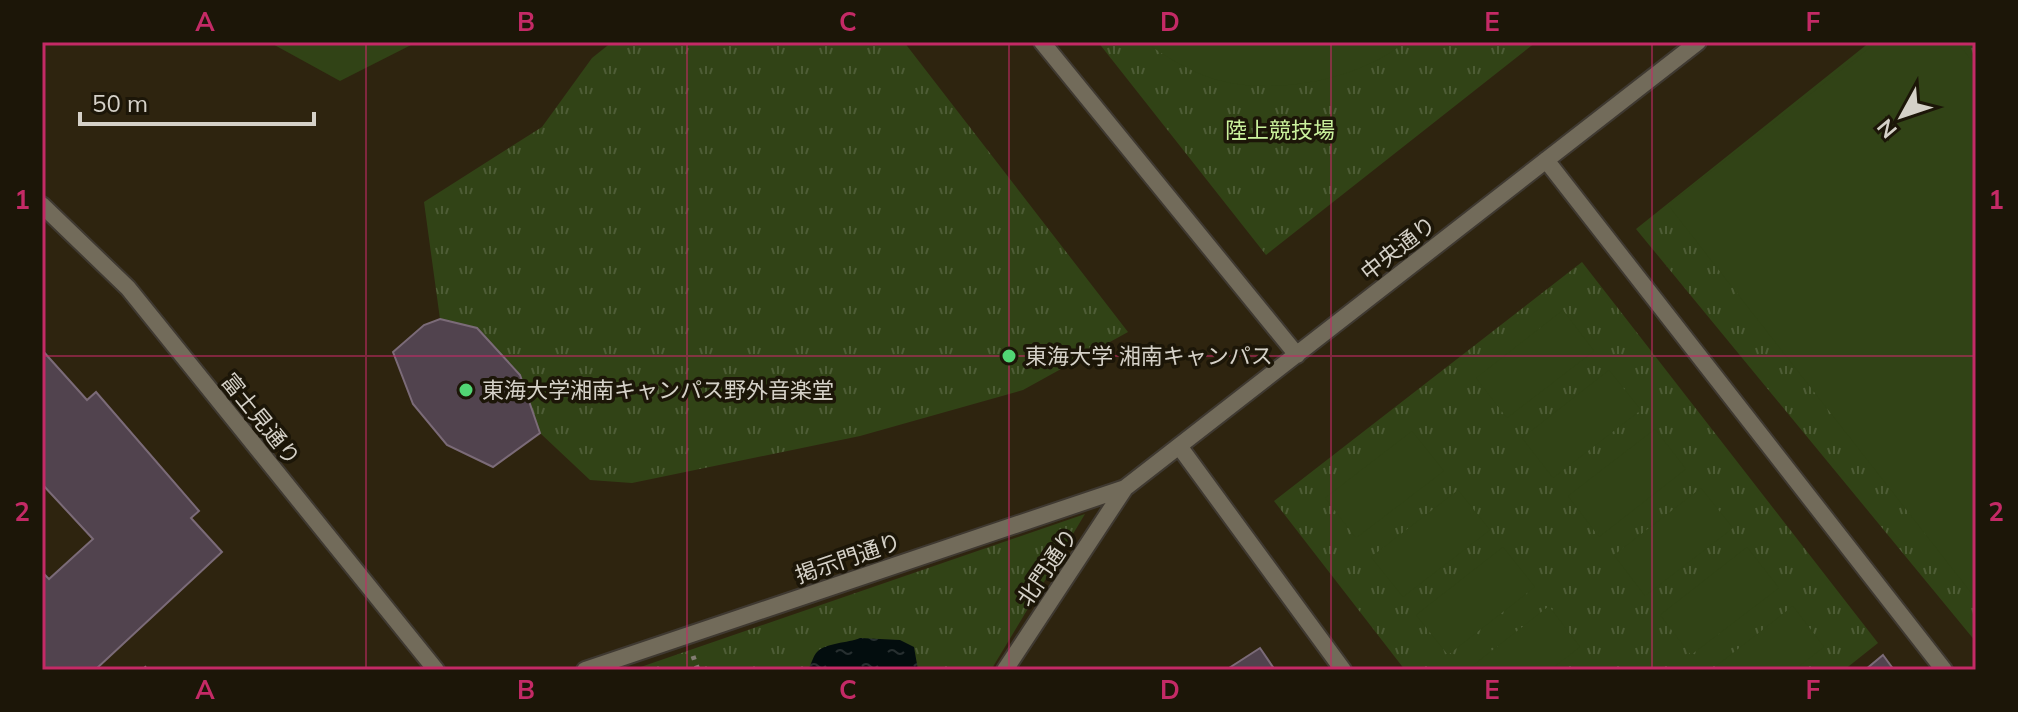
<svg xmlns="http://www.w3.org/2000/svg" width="2018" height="712" font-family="Mulish,'Noto Sans JP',sans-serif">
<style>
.built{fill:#2e240f}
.grass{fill:url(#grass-tufts)}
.pitch{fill:#314316}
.water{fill:url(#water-ripples)}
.building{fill:#51434e;stroke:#7b6b78;stroke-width:2}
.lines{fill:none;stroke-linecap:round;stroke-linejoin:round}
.service-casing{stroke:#3f3931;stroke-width:20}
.path{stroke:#837d72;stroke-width:5;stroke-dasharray:4 6;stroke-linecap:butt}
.service{stroke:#726b5a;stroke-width:16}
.grid{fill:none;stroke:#c42a66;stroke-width:2;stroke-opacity:0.55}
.poi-dot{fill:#51d674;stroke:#1c1608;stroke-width:3}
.labels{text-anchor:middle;stroke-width:7;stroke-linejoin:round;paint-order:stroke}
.park-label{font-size:22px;fill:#caf19c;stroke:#1c1608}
.street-label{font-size:22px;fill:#d5d1c8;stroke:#1c1608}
.poi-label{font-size:22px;fill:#d5d1c8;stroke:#1c1608;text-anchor:start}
.neatline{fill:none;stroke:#c42a66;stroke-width:3}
.grid-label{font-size:26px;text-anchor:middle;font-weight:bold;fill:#c42a66}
</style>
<defs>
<pattern id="grass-tufts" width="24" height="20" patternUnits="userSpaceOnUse" patternTransform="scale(2)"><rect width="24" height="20" fill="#314316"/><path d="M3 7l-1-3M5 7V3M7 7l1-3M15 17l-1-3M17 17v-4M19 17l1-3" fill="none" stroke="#4e5d36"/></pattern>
<pattern id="water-ripples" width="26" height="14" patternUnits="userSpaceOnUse" patternTransform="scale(2)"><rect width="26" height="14" fill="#030d0e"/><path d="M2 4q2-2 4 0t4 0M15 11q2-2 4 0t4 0" fill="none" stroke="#272f30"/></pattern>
</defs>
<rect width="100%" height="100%" fill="#261f11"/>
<path class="built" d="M42 42H1976V670H42Z"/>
<path class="grass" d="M612 42H904L1128 332 1023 390 860 436 632 483 590 480 540 433 520 375 477 328 440 319 424 202 542 127 592 58Z
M1098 42H1536L1266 255Z
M1870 42H1976V642L1636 229Z
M1582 262 1878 643 1844 670H1405L1274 501Z
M1085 514 991 670H632Z"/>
<path class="pitch" d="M269 42H417L340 81Z
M1145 42H1405C1358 81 1269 97 1211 78 1187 70 1165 56 1145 42Z
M1877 42H1957L1976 66V599L1668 205Z
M1563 310 1594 351 1507 418 1476 378Z
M1609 370 1641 410 1553 478 1522 438Z
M1655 429 1686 469 1599 537 1568 496Z
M1412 431 1444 471 1356 538 1325 498Z
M1701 488 1733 528 1645 596 1614 555Z
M1458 490 1490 530 1403 597 1371 557Z
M1503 547 1535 587 1448 655 1416 615Z
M1747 547 1779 588 1691 655 1660 615Z
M1549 606 1580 647 1550 670H1467Z
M1793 606 1824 647 1794 670H1711Z"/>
<path class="water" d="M860 638 900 640 914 647 918 670H808C811 665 813 656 817 652 825 643 848 643 860 638Z"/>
<path class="building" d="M440 319 477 328 520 375 540 433 493 467 447 445 413 404 393 352 424 325Z
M42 350 87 400 96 392 199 511 191 518 222 552 95 670H42V572L49 579 93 539 42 484Z
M1260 648 1275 670H1226Z
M1883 655 1894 670H1865Z"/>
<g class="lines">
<g class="service-casing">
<path id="service" d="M1042 42 1297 355
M1546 160 1944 670
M42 205 128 288 436 670
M1179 446 1343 670
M585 670 1125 488
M1005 670 1125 488 1698 42"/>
</g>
<path class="path" d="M693 656 698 670
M144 670 149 666 152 670"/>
<use href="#service" class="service"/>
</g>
<path class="grid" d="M366 42V670M687 42V670M1009 42V670M1331 42V670M1652 42V670M42 356H1976"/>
<g class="poi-dot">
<circle cx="1009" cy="356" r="8"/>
<circle cx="466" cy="390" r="8"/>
</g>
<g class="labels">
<g class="park-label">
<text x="1280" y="138">陸上競技場</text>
</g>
<g class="street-label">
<text transform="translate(1398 248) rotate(-38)" y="8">中央通り</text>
<text transform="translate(261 419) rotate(51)" y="8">富士見通り</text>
<text transform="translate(848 558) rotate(-19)" y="8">掲示門通り</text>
<text transform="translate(1047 567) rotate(-56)" y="8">北門通り</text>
</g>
<g class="poi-label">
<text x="1025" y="364">東海大学 湘南キャンパス</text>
<text x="482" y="398">東海大学湘南キャンパス野外音楽堂</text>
</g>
</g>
<rect width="2018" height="712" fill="none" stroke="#1c1608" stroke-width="88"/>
<g transform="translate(1902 116) rotate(230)" stroke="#1c1608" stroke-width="6" paint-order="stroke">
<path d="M0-6L14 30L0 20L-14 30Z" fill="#d5d1c8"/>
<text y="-12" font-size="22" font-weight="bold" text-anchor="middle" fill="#d5d1c8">N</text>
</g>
<path d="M80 112v12h234v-12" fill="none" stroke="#d5d1c8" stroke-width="4"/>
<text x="92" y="112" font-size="24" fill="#d5d1c8" stroke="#1c1608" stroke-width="6" paint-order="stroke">50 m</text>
<rect x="44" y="44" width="1930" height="624" class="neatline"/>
<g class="grid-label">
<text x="205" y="31">A</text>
<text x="526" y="31">B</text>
<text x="848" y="31">C</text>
<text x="1170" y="31">D</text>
<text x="1492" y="31">E</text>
<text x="1813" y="31">F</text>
<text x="22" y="209">1</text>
<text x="1996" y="209">1</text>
<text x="22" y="521">2</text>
<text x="1996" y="521">2</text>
<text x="205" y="699">A</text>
<text x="526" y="699">B</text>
<text x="848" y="699">C</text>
<text x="1170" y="699">D</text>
<text x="1492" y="699">E</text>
<text x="1813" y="699">F</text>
</g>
</svg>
